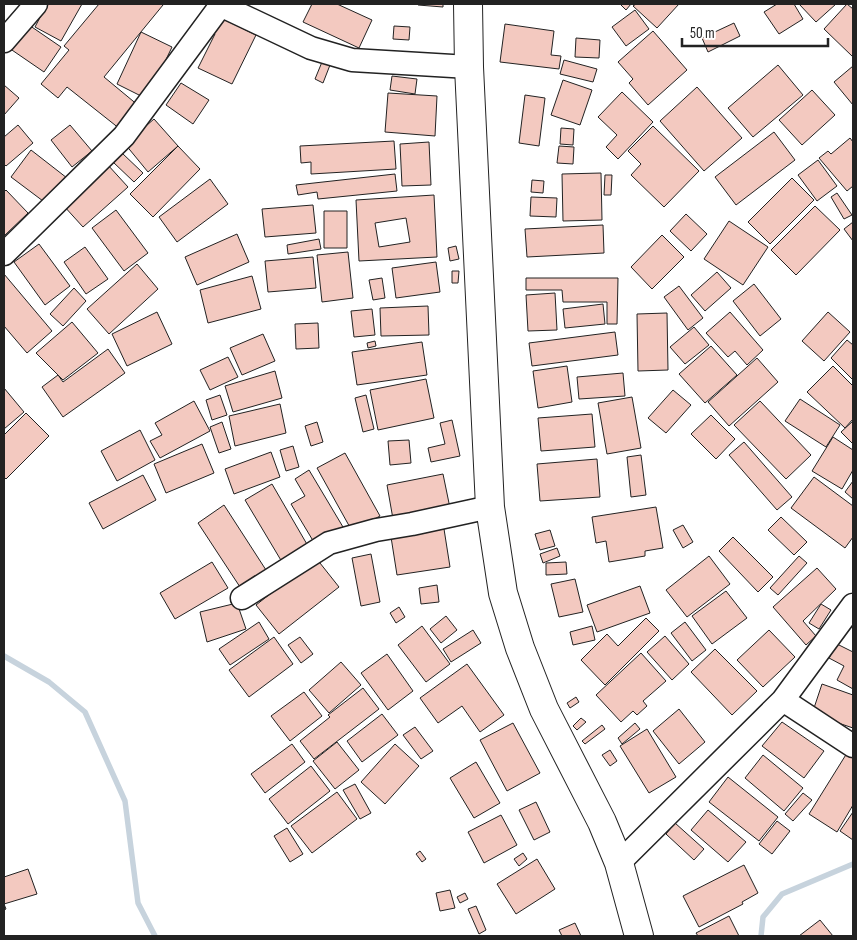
<svg xmlns="http://www.w3.org/2000/svg" width="857" height="940" font-family="'Sofia Sans Condensed',sans-serif">
<style>
.lines{fill:none;stroke-linecap:round;stroke-linejoin:round}
.stream{stroke:#c7d3dd;stroke-width:5.5}
.building{fill:#f3c9c0;stroke:#222;fill-rule:evenodd}
.minor-casing{stroke:#222;stroke-width:25}
.major-casing{stroke:#222;stroke-width:30}
.minor{stroke:#fff;stroke-width:22}
.major{stroke:#fff;stroke-width:28}
</style>
<rect width="100%" height="100%" fill="#fff"/>
<g class="lines">
<path class="stream" d="M4 656 49 682 85 712 125 801 138 903 155 936
M761 936 763 917 782 894 853 864"/>
</g>
<path class="building" d="M47 4H82L61 41 35 27Z
M99 4H161L163 5 104 77 139 106 120 129 67 87 58 98 41 84 69 50 64 46Z
M312 4H337L372 20 359 48 303 22Z
M419 4H443V7L418 5Z
M620 4H631L626 10Z
M636 4H679L657 28 633 6Z
M777 4H794L803 19 779 34 764 12Z
M799 4H836L816 22Z
M847 4 853 9V57L824 29Z
M635 10 649 29 626 46 612 27Z
M221 18 256 35 232 84 198 68 215 34H213Z
M26 23 61 47 44 72 9 48Z
M734 23 740 36 708 52 702 38Z
M505 24 554 31 551 55 561 56 559 69 500 62Z
M394 26 410 27 409 40 393 39Z
M653 31 687 70 648 105 629 83 633 79 618 62Z
M141 32 172 47 147 99 117 84Z
M576 38 600 40 599 58 575 57Z
M564 60 597 69 593 82 560 74Z
M322 62 330 65 323 83 315 79Z
M778 65 803 95 753 137 728 108Z
M853 66V105L834 82Z
M392 76 417 79 415 94 390 90Z
M563 80 592 90 580 125 551 115Z
M181 83 209 100 193 124 166 105Z
M4 85 19 98 4 115Z
M697 87 742 138 704 171 660 121Z
M812 90 835 115 802 145 779 120Z
M622 92 653 122 618 159 606 147 617 135 598 117Z
M388 93 437 96 435 136 385 132Z
M525 95 545 98 539 146 519 143Z
M154 119 178 146 148 172 125 144Z
M18 125 33 143 6 166 4 164V137Z
M70 125 92 151 72 167 51 140Z
M653 126 699 171 664 207 631 175 641 164 628 151Z
M561 128 574 129 573 145 560 144Z
M774 132 795 160 736 205 715 177Z
M850 138 853 142V186L847 191 819 158 828 151 831 154Z
M394 141 396 169 311 174V162L301 163 300 146Z
M429 142 431 185 402 186 400 144Z
M178 146 200 169 153 217 130 194Z
M559 146 574 147 573 164 557 163Z
M31 150 67 178 47 204 11 177Z
M122 153 143 173 134 182 113 162Z
M818 160 837 186 817 201 798 175Z
M107 164 128 187 83 227 63 205Z
M601 173 602 220 563 221 562 174Z
M395 174 397 191 318 199 317 192 298 195 296 185Z
M605 175H612L611 195H604Z
M792 178 814 200 770 244 748 222Z
M210 179 228 204 177 242 159 217Z
M532 180 544 181 543 193 531 192Z
M6 190 28 213 4 236V192Z
M837 193 852 215 844 219 831 197Z
M434 195 437 257 359 261 356 200ZM406 218 410 242 379 247 375 223Z
M531 197 557 198 556 217 530 216Z
M313 205 316 233 265 237 262 209Z
M815 206 840 230 796 275 771 250Z
M116 210 148 253 124 271 92 228Z
M324 211H347V248H324Z
M686 214 707 234 691 251 670 231Z
M729 221 768 247 743 285 704 259Z
M853 222V241L844 229Z
M603 225 604 253 527 257 525 229Z
M237 234 249 262 197 285 185 257Z
M662 235 684 257 652 289 631 267Z
M319 239 321 249 288 254 287 245Z
M39 244 70 286 45 305 14 262Z
M456 246 459 259 450 261 448 248Z
M85 247 108 279 86 294 64 262Z
M348 252 353 298 322 302 317 255Z
M313 257 316 288 268 292 265 261Z
M436 262 440 292 396 298 392 268Z
M137 264 158 289 109 334 87 309Z
M452 271H459L458 283H452Z
M717 272 731 288 705 311 691 295Z
M4 274 52 331 27 353 4 326Z
M252 276 261 309 208 323 200 290Z
M382 278 385 298 373 300 369 280Z
M526 278H618L617 324H607V302H563L562 290H526Z
M754 284 781 319 760 336 733 301Z
M679 286 703 318 688 330 664 297Z
M74 288 86 301 63 326 50 314Z
M555 293 557 330 528 331 526 295Z
M603 304 605 324 565 328 563 309Z
M428 306 429 335 381 336 380 308Z
M372 309 375 335 354 337 351 311Z
M157 312 172 344 127 366 112 334Z
M730 312 763 350 747 365 735 351 728 357 706 333Z
M828 312 850 332 824 361 802 341Z
M667 313 668 370 638 371 637 314Z
M72 322 98 353 63 380 36 353Z
M318 323 319 348 296 349 295 324Z
M694 327 709 345 685 364 670 347Z
M615 332 618 355 532 366 529 343Z
M263 334 275 361 242 375 230 348Z
M847 340 853 345V380L831 358Z
M375 341 376 346 368 348 367 343Z
M422 342 427 375 357 385 352 352Z
M711 346 737 375 705 403 679 374Z
M108 349 125 373 63 417 42 387 58 375 63 382Z
M228 357 238 377 210 390 200 370Z
M757 358 778 382 729 426 708 402Z
M567 366 572 402 538 408 533 371Z
M833 366 853 386V419L845 428 807 392Z
M275 371 282 398 233 412 225 386Z
M623 373 625 396 579 399 577 377Z
M426 379 434 418 378 430 370 390Z
M4 388 24 412 4 429Z
M673 390 691 405 666 433 648 418Z
M220 395 227 415 212 420 206 400Z
M366 395 374 429 363 432 355 398Z
M632 397 641 448 607 454 598 403Z
M800 399 840 425 826 447 785 421Z
M194 401 210 431 160 458 150 441 162 435 155 423Z
M760 401 811 455 786 479 734 425Z
M280 404 286 433 235 446 229 416Z
M26 413 49 436 6 479 4 477V435Z
M592 414 595 447 541 451 538 418Z
M711 415 735 439 716 459 691 434Z
M452 420 460 456 431 462 428 448 445 444 440 423Z
M853 421V444L841 432Z
M222 422 231 449 219 453 210 427Z
M317 422 323 442 311 446 305 426Z
M140 430 155 460 117 481 101 451Z
M833 437 853 450V470L842 489 812 471Z
M409 440 411 463 390 465 388 441Z
M744 442 792 497 777 510 729 455Z
M202 444 214 473 166 493 154 464Z
M293 446 299 467 286 471 280 450Z
M271 452 280 477 234 494 225 469Z
M345 453 380 516 352 531 317 468Z
M641 455 646 495 631 497 627 457Z
M597 459 600 497 540 501 537 464Z
M309 470 343 527 315 544 291 504 305 496 295 479Z
M443 474 450 508 393 519 387 485Z
M143 475 156 500 103 529 89 503Z
M814 477 853 506V537L845 548 791 508Z
M853 481V499L845 492Z
M272 484 308 546 282 562 245 500Z
M224 505 266 570 240 587 198 523Z
M656 507 663 548 645 551V556L609 562 606 541 596 543 592 517Z
M781 517 807 542 794 555 768 530Z
M683 525 693 542 683 548 673 530Z
M444 529 450 567 397 575 391 537Z
M550 530 555 546 540 550 535 534Z
M733 537 773 577 758 592 719 551Z
M557 548 560 556 543 563 540 554Z
M371 554 380 602 361 606 352 558Z
M709 556 730 584 687 617 666 590Z
M799 556 807 563 778 595 770 588Z
M316 558 339 587 279 634 256 605Z
M212 562 228 588 175 619 160 593Z
M566 562 567 574 546 575V563Z
M817 568 836 589 803 621 816 636 806 645 773 607Z
M575 579 583 612 559 617 551 584Z
M437 585 439 602 421 604 419 588Z
M640 586 650 613 597 632 587 605Z
M726 591 747 618 712 644 692 616Z
M237 603 246 629 207 642 200 612Z
M821 604 831 610 819 629 809 623Z
M399 607 405 617 396 623 390 613Z
M446 616 457 630 441 643 430 629Z
M646 618 659 631 605 685 581 660 607 634 618 646Z
M259 622 269 639 230 665 219 649Z
M685 622 706 650 692 661 671 633Z
M422 626 450 664 426 682 398 645Z
M592 626 595 640 573 645 570 632Z
M473 630 481 643 451 662 443 649Z
M769 630 795 657 763 687 737 660Z
M665 636 689 664 672 680 647 652Z
M274 637 293 664 249 697 229 670Z
M300 637 313 654 301 663 288 645Z
M837 644 853 652V689L837 680 844 666 829 658Z
M715 649 757 691 732 715 691 672Z
M641 653 666 681 643 701 647 706 637 715 633 711 621 722 596 695Z
M387 654 413 691 388 710 361 673Z
M341 662 361 685 329 713 309 690Z
M467 664 504 715 480 732 462 706 438 723 420 698Z
M822 684 853 695V728L812 714Z
M363 688 379 709 314 759 300 741 330 717 328 715Z
M304 692 322 716 290 741 271 716Z
M576 697 579 702 570 708 567 703Z
M679 709 705 742 679 764 653 731Z
M382 714 398 735 362 762 347 741Z
M581 718 586 722 577 730 573 726Z
M782 722 824 751 804 778 762 746Z
M513 723 540 773 507 791 480 740Z
M635 723 640 729 622 744 618 738Z
M602 725 605 729 585 744 582 741Z
M415 727 433 751 421 759 403 735Z
M647 729 676 777 649 793 620 746Z
M337 742 359 770 335 789 313 761Z
M292 744 305 762 265 793 251 774Z
M395 744 419 766 385 804 361 782Z
M610 750 617 761 610 766 602 755Z
M847 753 853 757V805L837 832 809 814Z
M763 755 803 788 784 811 745 778Z
M476 762 500 803 474 818 450 778Z
M311 766 330 791 288 824 269 799Z
M728 777 778 817 759 841 709 802Z
M355 784 371 813 360 819 343 790Z
M337 792 357 819 312 853 291 826Z
M803 793 812 800 793 821 785 814Z
M536 802 550 832 534 840 519 810Z
M708 810 746 842 728 862 691 830Z
M853 812V840L840 831Z
M501 815 517 845 484 863 468 832Z
M777 821 790 831 772 854 759 844Z
M675 823 704 849 694 860 666 834Z
M287 828 303 854 290 862 274 836Z
M420 851 426 859 422 862 416 854Z
M523 853 527 859 519 866 514 859Z
M537 859 555 889 516 914 497 884Z
M744 865 758 893 742 902 743 904 699 927 683 896Z
M28 869 37 894 4 904 6 909 4 910V877Z
M450 890 455 908 440 911 436 893Z
M465 893 468 899 460 903 457 897Z
M476 906 486 930 479 934 468 909Z
M729 916 739 936H698L696 933Z
M820 920 833 936H799Z
M575 923 581 936H562L559 930Z"/>
<g class="lines">
<g class="minor-casing">
<path id="minor" d="M218 4 311 48 352 60 469 67
M4 41 36 4
M4 254 124 136 221 5
M242 598 329 543 376 530 412 524 490 507
M783 700 853 746
M619 863 783 700 853 605"/>
</g>
<g class="major-casing">
<path id="major" d="M468 4 469 67 490 507 503 593 520 648 544 709 602 822 619 863 639 936"/>
</g>
<use href="#minor" class="minor"/>
<use href="#major" class="major"/>
</g>
<rect width="857" height="940" fill="none" stroke="#222222" stroke-width="10"/>
<path d="M682 38v8h146v-8" fill="none" stroke="#222222" stroke-width="2.5"/>
<text x="690" y="38" font-size="15" fill="#222222" stroke="#ffffff" stroke-width="4" paint-order="stroke">50 m</text>
</svg>
